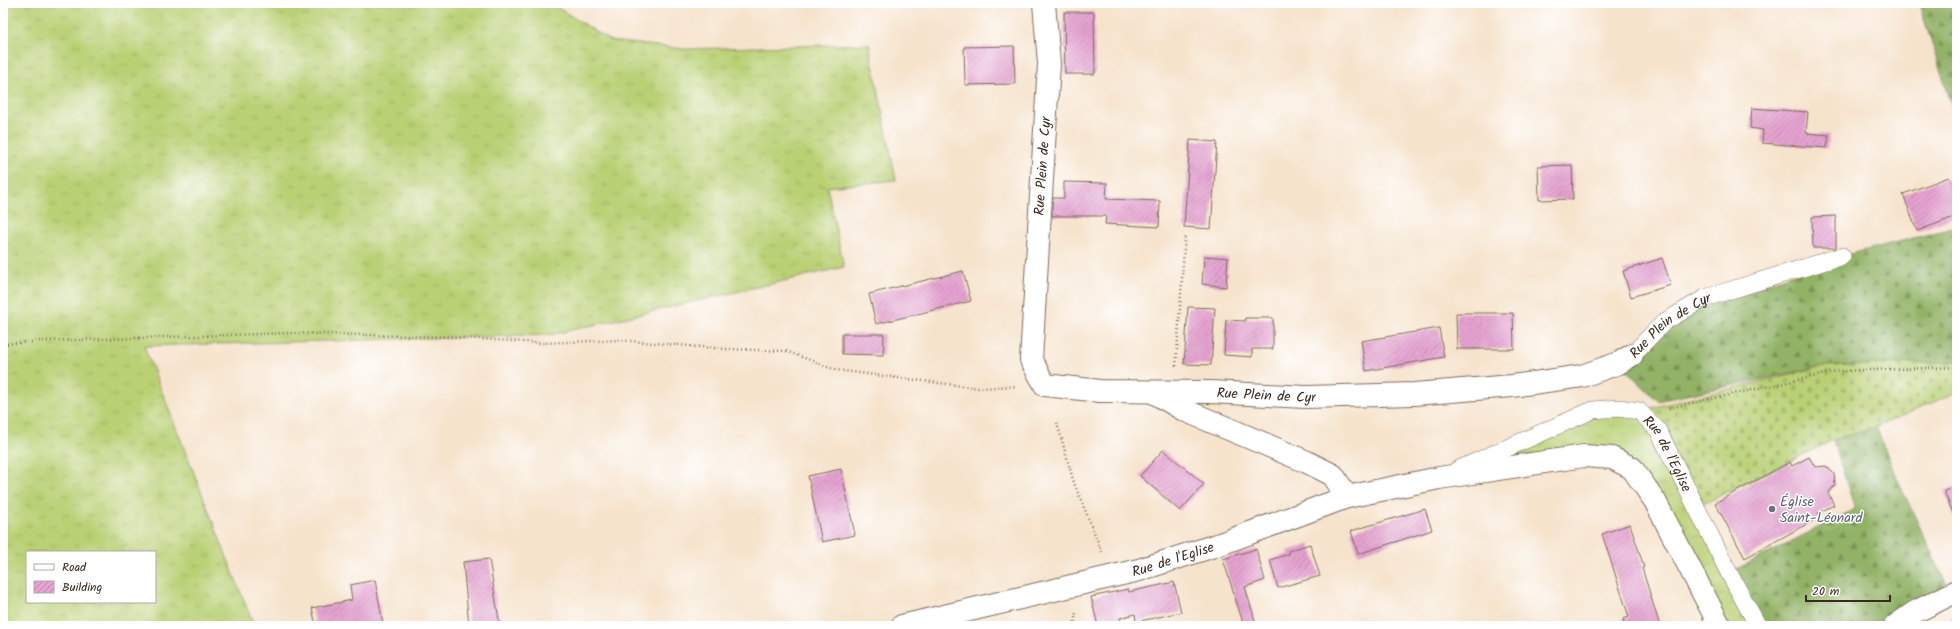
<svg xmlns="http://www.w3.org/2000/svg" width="1960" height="629" font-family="Kalam,sans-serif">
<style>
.grass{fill:url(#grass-tufts);stroke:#7a7d4a;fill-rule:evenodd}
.forest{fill:url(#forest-firs);stroke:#666e42}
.cemetery{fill:url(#cemetery-stones);stroke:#7a7d4a}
.building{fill:url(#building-hatch)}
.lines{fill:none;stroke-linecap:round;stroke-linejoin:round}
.lane-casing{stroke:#7c6b5b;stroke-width:18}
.street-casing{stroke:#7c6b5b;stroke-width:24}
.secondary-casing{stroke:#7c6b5b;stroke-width:24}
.path{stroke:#7c6b5b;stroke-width:2.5;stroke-dasharray:1 3;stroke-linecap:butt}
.lane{stroke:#fff;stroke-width:17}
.street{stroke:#fff;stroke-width:22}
.secondary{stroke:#fff;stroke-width:22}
.worship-dot{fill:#6b7280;stroke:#fff;stroke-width:1.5}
.labels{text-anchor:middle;stroke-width:3;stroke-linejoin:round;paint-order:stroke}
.street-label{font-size:14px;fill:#3b2a1e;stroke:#fff}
.worship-label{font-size:14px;fill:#5b616d;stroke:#fff;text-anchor:start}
</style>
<defs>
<pattern id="grass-tufts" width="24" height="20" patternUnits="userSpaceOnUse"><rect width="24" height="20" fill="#b9d075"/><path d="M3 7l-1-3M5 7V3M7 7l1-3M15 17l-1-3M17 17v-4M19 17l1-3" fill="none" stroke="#a0b365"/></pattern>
<pattern id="forest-firs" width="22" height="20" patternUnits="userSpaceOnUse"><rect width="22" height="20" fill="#92b266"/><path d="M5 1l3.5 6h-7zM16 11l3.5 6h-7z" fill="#789153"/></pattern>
<pattern id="cemetery-stones" width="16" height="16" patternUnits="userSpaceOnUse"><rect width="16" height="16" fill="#b9d075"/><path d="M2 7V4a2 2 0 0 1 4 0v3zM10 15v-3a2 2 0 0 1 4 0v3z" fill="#a0b365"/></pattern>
<pattern id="building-hatch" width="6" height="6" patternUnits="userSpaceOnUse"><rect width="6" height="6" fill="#e5a3d1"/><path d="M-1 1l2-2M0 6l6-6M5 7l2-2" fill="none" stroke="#bb85a9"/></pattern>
</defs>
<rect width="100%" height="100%" fill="#fff"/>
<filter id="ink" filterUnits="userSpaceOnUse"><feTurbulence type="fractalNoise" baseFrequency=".025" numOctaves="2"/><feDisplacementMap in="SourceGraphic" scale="8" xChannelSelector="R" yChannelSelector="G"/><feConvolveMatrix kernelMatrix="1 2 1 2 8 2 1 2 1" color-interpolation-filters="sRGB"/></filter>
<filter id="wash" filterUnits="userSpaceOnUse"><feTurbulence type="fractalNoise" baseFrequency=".012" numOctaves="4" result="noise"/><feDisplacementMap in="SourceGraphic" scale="16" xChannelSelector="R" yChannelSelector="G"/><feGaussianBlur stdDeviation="0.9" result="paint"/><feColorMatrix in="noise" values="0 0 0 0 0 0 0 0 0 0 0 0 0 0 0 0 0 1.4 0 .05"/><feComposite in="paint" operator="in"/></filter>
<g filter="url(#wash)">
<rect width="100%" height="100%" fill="#f6e3cc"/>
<path class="grass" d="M3 3H555V6L611 41 685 49 869 44 896 180 827 187 844 267 550 335 144 346 254 626H3ZM27 552H155V602H27Z
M1593 410 1639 411 1758 626H1720L1680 549 1612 458 1439 478Z"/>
<path class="forest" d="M1921 3H1957V121L1920 7Z
M1957 227V362L1824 366 1658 401 1619 363 1664 322 1842 256Z
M1876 427 1895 474 1951 594 1895 626H1758L1729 573 1855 509 1833 440Z"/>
<path class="cemetery" d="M1957 362V392L1876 427 1833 440 1697 507 1639 411 1824 366Z"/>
<g id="blocks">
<path class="building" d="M1064 12H1094L1095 74H1065Z
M1014 46 1015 84 965 85 964 47Z
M1752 108 1808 112 1806 133 1829 135 1827 148 1762 143 1763 130 1750 128Z
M1190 140 1217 142 1211 229 1184 227Z
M1572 165 1573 199 1539 200 1538 166Z
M1949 177 1957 197V216L1917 231 1903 194Z
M1064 182 1107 183 1106 199 1160 201 1159 227 1105 224 1106 216H1052V198H1064Z
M1836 216V248H1813L1812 217Z
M1204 256 1228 258 1226 287 1202 284Z
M1662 258 1671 285 1631 297 1623 271Z
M963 271 971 301 876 324 869 294Z
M1188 307 1215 308 1211 365 1184 364Z
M1456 313H1513L1514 349H1457Z
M1245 318H1273V349H1252V357L1224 355 1226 320 1245 321Z
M1439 328 1444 357 1366 371 1361 341Z
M842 334H884L883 355 842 354Z
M1163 450 1204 484 1180 511 1140 476Z
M1809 457 1815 467 1826 466 1834 474 1835 485 1828 493 1834 505 1818 513 1820 517 1745 558 1715 503 1790 462 1792 466Z
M841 469 855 535 822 542 808 476Z
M1957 486V523L1944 491Z
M1425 509 1432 530 1358 554 1351 531Z
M1630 524 1644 567 1642 568 1660 626H1625L1623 619 1629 617 1602 534Z
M1310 544 1320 576 1278 588 1270 560 1289 554 1288 551Z
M1256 549 1265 580 1245 587 1256 624 1244 626 1223 559Z
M489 559 500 626H469L463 562Z
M375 580 383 624 373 626H316L312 608 352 600 350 585Z
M1174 582 1181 612 1136 622 1135 614 1120 618 1122 626H1098L1091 597 1128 589 1129 592Z
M1957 620V626H1944Z"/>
</g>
</g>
<g filter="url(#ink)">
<use href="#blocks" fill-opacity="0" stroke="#7c6b5b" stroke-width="1"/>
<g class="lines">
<g class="lane-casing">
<g id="lane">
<path id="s1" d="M1632 355 1664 322 1705 298 1842 256"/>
<path id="s2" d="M1457 470 1593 410 1619 408 1639 411 1658 430 1729 573 1758 626"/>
</g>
</g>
<g class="street-casing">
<g id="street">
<path id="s3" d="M1044 3 1049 64 1031 360 1045 385 1100 391 1210 392 1306 397 1414 394 1512 386 1582 376 1619 363 1632 355"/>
<path d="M1153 392 1184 410 1307 462 1333 475 1347 497"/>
<path id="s4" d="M902 626 1139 570 1220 544 1347 497 1439 478 1584 456 1612 458 1632 468 1655 501 1720 626"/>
</g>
</g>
<g class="secondary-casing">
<path id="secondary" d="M1895 626 1915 612 1957 591"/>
</g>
<path class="path" d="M3 344 44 341 288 333 450 337 541 343 619 340 725 349 786 351 836 370 979 388 1017 386
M1176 366 1185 235
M1669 408 1839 371 1957 367
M1057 423 1074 483 1102 552
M1074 626 1076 611"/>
<use href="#lane" class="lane"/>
<use href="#street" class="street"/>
<use href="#secondary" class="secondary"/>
</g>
</g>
<circle class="worship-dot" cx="1772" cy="509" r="4"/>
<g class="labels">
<g class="street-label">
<text transform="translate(1042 166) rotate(-86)" y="5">Rue Plein de Cyr</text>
<text dy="5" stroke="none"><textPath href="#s1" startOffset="49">Rue Plein de Cyr</textPath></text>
<text dy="5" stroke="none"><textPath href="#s3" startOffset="608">Rue Plein de Cyr</textPath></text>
<text dy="5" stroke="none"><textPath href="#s2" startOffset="247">Rue de l'Eglise</textPath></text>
<text dy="5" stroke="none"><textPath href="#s4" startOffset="279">Rue de l'Eglise</textPath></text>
</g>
<g class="worship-label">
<text x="1780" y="506">Église<tspan x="1780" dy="16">Saint-Léonard</tspan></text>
</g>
</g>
<rect width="1960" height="629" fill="none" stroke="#fff" stroke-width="16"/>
<rect x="26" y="551" width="130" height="52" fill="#ffffff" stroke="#b1aaa5"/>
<rect x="34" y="564" width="20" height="6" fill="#ffffff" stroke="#b1aaa5"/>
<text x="62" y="571" font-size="12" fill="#3b2a1e">Road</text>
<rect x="34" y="581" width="20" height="12" fill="url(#building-hatch)" stroke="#b1aaa5"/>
<text x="62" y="591" font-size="12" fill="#3b2a1e">Building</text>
<path d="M1806 595v6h84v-6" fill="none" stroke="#3b2a1e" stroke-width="2"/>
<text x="1812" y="595" font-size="12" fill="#3b2a1e" stroke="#ffffff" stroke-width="3" paint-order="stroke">20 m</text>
</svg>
